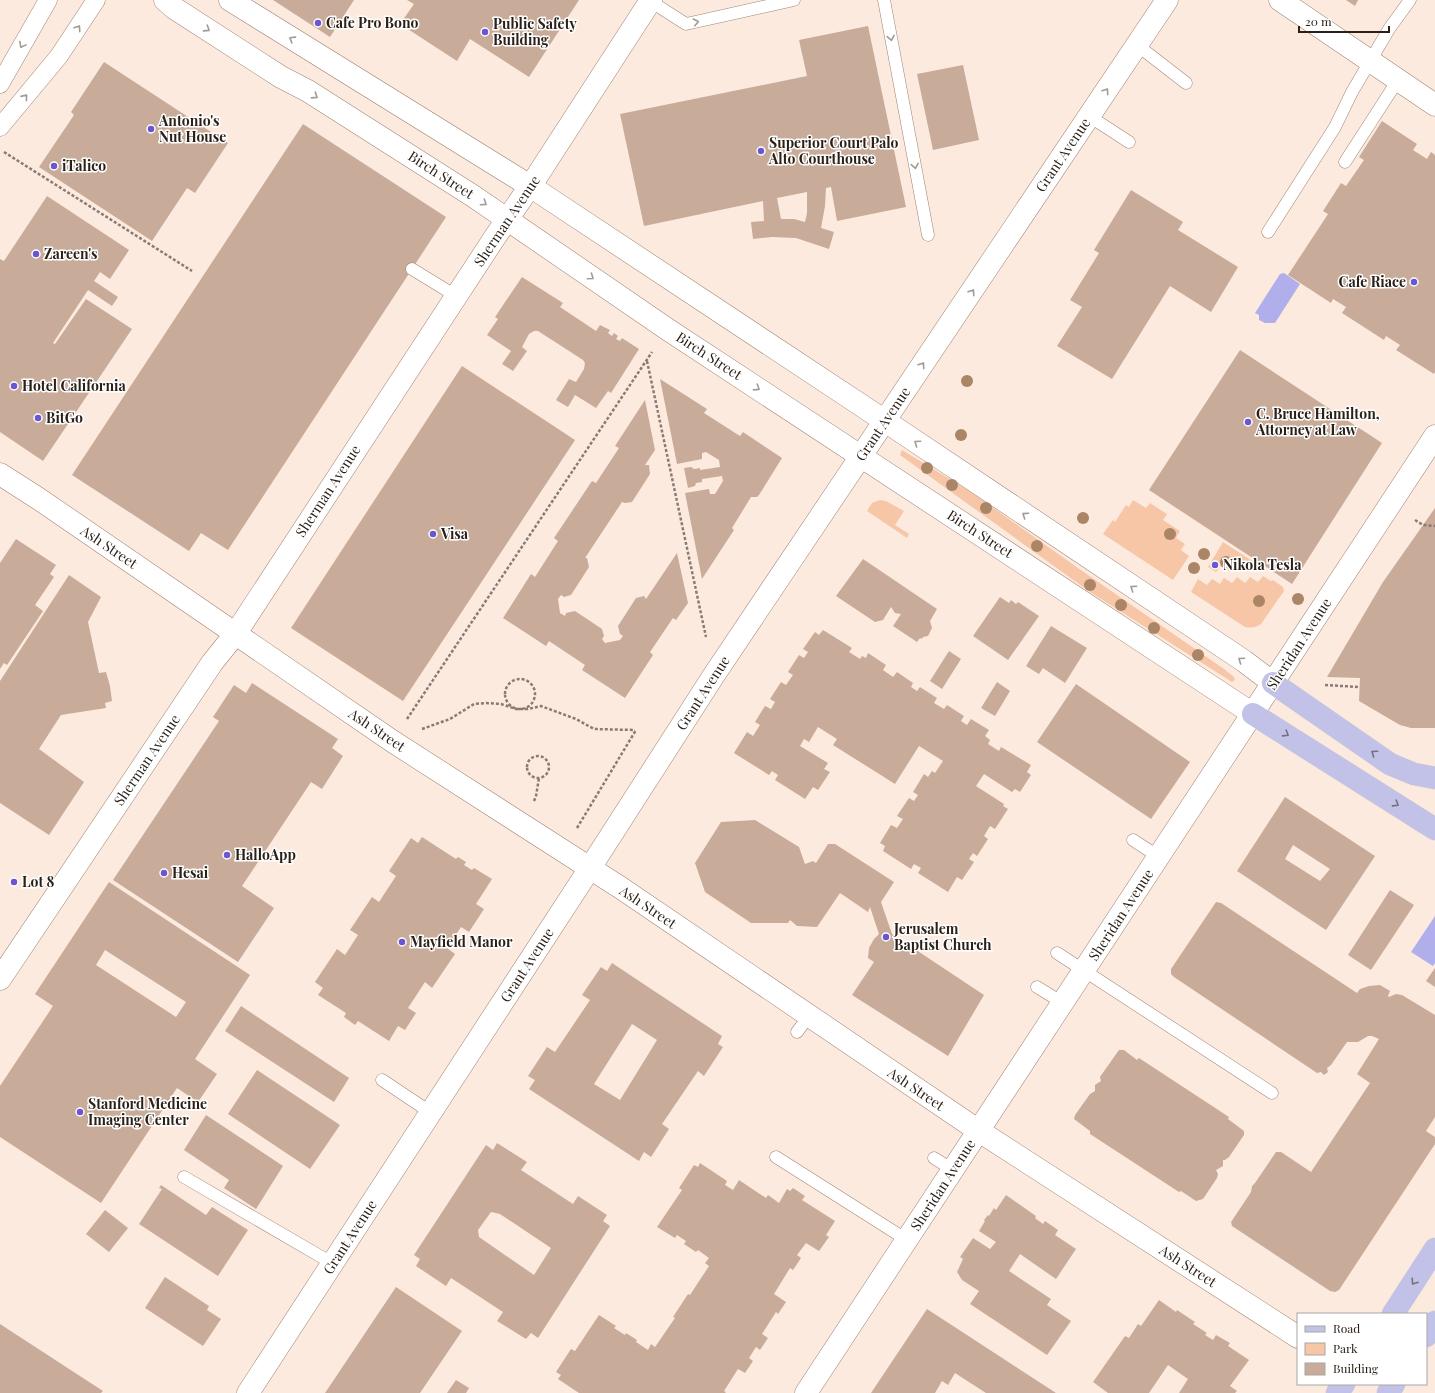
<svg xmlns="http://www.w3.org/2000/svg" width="1435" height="1393" font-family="'Playfair Display',serif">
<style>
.green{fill:#f6c6a7}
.water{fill:#b1afeb}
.building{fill:#c8ab98;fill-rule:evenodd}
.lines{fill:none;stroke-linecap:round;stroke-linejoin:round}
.service-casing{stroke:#a18573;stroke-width:13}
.pedestrian-casing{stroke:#a18573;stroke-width:19}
.minor-casing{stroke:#a18573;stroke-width:23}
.tertiary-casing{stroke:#a18573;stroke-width:23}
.primary-casing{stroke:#d5d2d1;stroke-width:23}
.path{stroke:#8a7b72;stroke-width:2.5;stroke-dasharray:3 2;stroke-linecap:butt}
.service{stroke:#fff;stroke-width:12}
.pedestrian{stroke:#fff;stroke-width:18}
.minor{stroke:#fff;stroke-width:22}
.tertiary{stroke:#fff;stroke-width:22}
.primary{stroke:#c2c1e8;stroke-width:22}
.tree{fill:#aa8566}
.oneway{stroke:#a09b97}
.oneway2{stroke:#767080}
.poi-dot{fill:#6956d0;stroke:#fff;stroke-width:1.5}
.labels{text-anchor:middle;stroke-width:3;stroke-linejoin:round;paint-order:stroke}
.poi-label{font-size:14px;font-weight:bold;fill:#2b2018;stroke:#fff;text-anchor:start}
.street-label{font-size:14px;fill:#2b2018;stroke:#fff}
</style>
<rect width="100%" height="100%" fill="#fdeadf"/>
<path class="green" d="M902 450 971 492 1078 568 1224 669 1234 677 1235 680 1232 682 1090 592 900 455Z
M880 500 886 501 904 511 895 525 909 534 907 538 867 511 872 503Z
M1133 500 1146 508 1150 503 1167 514 1163 520 1180 531 1176 538 1185 544 1181 550 1189 556 1173 580 1103 534 1113 520 1115 522 1126 505 1129 507Z
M1223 542 1257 564 1254 570 1237 559 1229 571 1220 566 1216 572 1208 567Z
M1263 576 1271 581 1273 580 1283 587 1284 591 1261 624C1255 628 1252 628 1245 627L1191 592 1198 579 1207 585 1212 579 1220 584 1224 578 1232 583 1237 577 1245 583 1250 577 1258 582Z"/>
<path class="water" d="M1284 273 1300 284 1275 323H1265L1259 320V315L1255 313 1280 274Z
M1435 916V963L1433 966 1411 952Z"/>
<path class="building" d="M273 0H354L330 37Z
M407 0H579L529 77 470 39 457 61 400 24 414 4Z
M1346 0H1358L1355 6Z
M868 26 906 207 837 221 831 187 826 188 825 206 821 228 834 232 829 249 796 238 772 237 753 239 751 222 764 221 763 201 644 226 620 114 807 76 799 40ZM807 192V213L805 222 794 219H781L777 198Z
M104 62 228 143 195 193 187 188 152 241 39 167 74 115 71 112Z
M963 65 979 140 933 150 917 74Z
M1382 121 1417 144 1413 150 1427 159 1431 152 1435 155V372L1434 374 1396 350 1400 345 1386 336 1384 340 1342 313 1346 307 1333 299 1331 303 1288 275 1328 214 1323 211 1341 183 1346 186 1364 160 1359 157Z
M303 124 446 217 228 550 201 533 189 551 72 475Z
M1131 190 1183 222 1178 230 1238 267 1211 312 1170 286 1112 379 1057 346 1082 307 1070 300 1099 253 1094 250Z
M47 196 129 250 110 279 100 272 94 281 118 297 112 306 88 290 53 343 55 344 86 299 132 329 43 461 0 432V259L4 261Z
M522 277 563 303 560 307 596 331 600 325 610 330 608 333 612 336 614 333 618 336 616 339 620 341 622 338 639 349 611 393 608 391 596 408 575 395 568 407 556 400 569 379 576 382 584 369 585 363 583 360 538 331H534L529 334 522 347 527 351 513 371 502 364 511 351 487 335 498 319 495 317Z
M1240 350 1382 443 1292 584 1149 490Z
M462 366 575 440 403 701 291 628Z
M660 379 707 409 704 413 740 436 743 432 782 458 759 495 757 497H751L732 528 734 530 702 579 685 493 709 489 710 494H715L723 481 722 476 702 479V482L696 483 695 486 688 488 684 468 691 467 694 469 700 468V470L720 467 719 460 706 452 702 453V459L677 464Z
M645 400 655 450 645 465H649L650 474 632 502 625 503 622 502 585 558H587L589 567 571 595 564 597 561 595 558 599 560 613 565 616 566 613 575 611 602 629 604 636 602 639 605 643 620 640 623 636 620 634 618 626 636 598 644 596 646 599 677 553 688 603 676 620 673 618 650 652 653 655 625 698 582 670 585 665 549 641 546 646 503 618 531 574 535 577 558 541 554 538 592 481 596 483 619 448 615 446Z
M1435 508V728H1411L1400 725 1359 701 1360 678 1327 677 1383 582Z
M16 539 56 565 50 574 54 577 35 605 43 611 7 665 4 663 0 669V563Z
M863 559 937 609 930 621 932 628 928 636 923 637 922 639 920 638 917 642 893 626 901 614 895 613 891 607 883 620 875 622 836 596Z
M69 575 101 597 88 622 99 673 106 672 110 686 112 701 105 703 106 708 61 715 39 749 84 782 49 835 0 803V681Z
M1000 597 1009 603 1011 600 1016 604 1018 602 1039 616 1008 660 973 636Z
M1051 626 1087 648 1065 683 1043 668 1039 674 1026 666Z
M823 630 852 648 849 652 860 659 862 656 866 658 868 653 886 665 883 670 893 677 897 672 913 683 911 687 917 691 920 687 937 698 934 703 944 709 947 705 964 716 961 721 967 725 971 719 989 730 985 736 990 740 988 744 999 751 1001 747 1031 765 1027 772 1031 775 1020 792 1015 789 1012 792 984 774 976 786 1004 804 1003 806 1008 809 995 829 990 826 984 836 988 839 977 856 973 853 969 859 974 862 962 880 957 877 948 892 918 873 921 868 914 864 911 869 883 851 885 846 880 843 891 825 897 828 903 819 897 816 909 798 914 801 918 795 913 792 924 774 928 777 932 771 935 773 943 761 919 746 895 784 833 745 837 739 818 727 809 742 804 739 800 746 828 763 824 769 830 772 818 790 813 787 805 799 775 780 778 775 772 771 769 775 734 753 747 732 753 736 760 725 755 722 765 706 771 709 775 702 770 699 781 682 786 685 793 675 788 672 799 655 804 658 808 652 803 649 815 632 819 635Z
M949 651 961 659 942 689 930 681Z
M997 682 1010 691 995 716 981 708Z
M252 683 338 739 332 748 343 756 322 789 311 782 242 886 274 908 238 962 113 880 219 721 213 717 234 685 246 693Z
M1076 684 1190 762 1151 819 1037 742Z
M1285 797 1375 856 1326 930 1237 871ZM1293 845 1330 869 1320 881 1285 859Z
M755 820 799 847 805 864 813 861 816 863 828 844H835L894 882 881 902 892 934 984 995 948 1056 852 995 874 962 868 958 869 948 874 939 879 934 870 907 868 912 840 893 817 927 797 926 790 920 788 923H751L705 892 695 863 721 822Z
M422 837 456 859 458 857 466 862 464 865 472 870 474 868 492 879 476 904 484 909 469 932 461 927 447 948 455 954 432 988 425 982 408 1008 416 1013 405 1030 398 1026 389 1041 358 1021 355 1025 344 1017 346 1013 318 995 323 988 315 982 337 949 345 955 358 935 350 930 372 897 379 902 396 876 389 871 411 838 418 843Z
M109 882 250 975 195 1059 217 1074 198 1102 177 1088 101 1203 0 1137V1086L53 1006 35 994ZM105 950 186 1002 176 1017 96 965Z
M1390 890 1414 905 1371 970 1348 955Z
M1216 902 1221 903 1357 993 1360 989 1369 986 1380 985 1390 991 1388 996 1389 997 1396 994 1402 995 1435 1015V1117L1426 1131 1435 1137V1144L1339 1290 1335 1292 1330 1291 1232 1226 1231 1222 1251 1192 1252 1186 1255 1183 1276 1152H1281L1311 1172 1370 1083 1357 1074 1379 1039 1372 1036H1368L1358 1042H1347L1331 1065 1327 1068 1328 1072 1324 1075 1321 1072 1317 1073 1174 977 1171 974V969Z
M612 963 722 1036 718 1044 723 1047 704 1076 698 1071 662 1124 669 1129 651 1157 644 1152 639 1161 529 1089 535 1080 528 1076 547 1047 555 1052 590 1000 582 995 601 967 607 971ZM632 1024 657 1040 620 1100 594 1084Z
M1435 968V987L1426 981Z
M241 1006 349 1078 334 1102 225 1031Z
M1119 1050H1124L1137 1060 1139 1058 1229 1117 1228 1119 1244 1131V1135L1229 1157 1225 1160H1223V1166L1216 1170 1218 1174 1217 1178 1203 1199 1196 1201 1181 1191 1179 1192 1090 1134V1131L1074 1119 1075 1115 1090 1094 1095 1091V1085L1101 1081 1100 1077 1102 1074Z
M257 1070 340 1125 310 1169 228 1114Z
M206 1115 283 1166 256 1209 224 1188 229 1180 184 1150Z
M497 1143 527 1162 521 1170 573 1204 578 1196 607 1215 603 1221 610 1226 538 1338 531 1333 526 1339 497 1321 503 1312 451 1278 446 1286 416 1266 420 1259 414 1255 486 1145 493 1150ZM491 1212 500 1214 551 1248 534 1275 479 1237 478 1230Z
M700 1163 727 1181 725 1185 733 1190 739 1180 766 1198 768 1195 779 1203 787 1189 790 1191 793 1188 805 1196 802 1200 835 1221 826 1235 829 1237 819 1251 806 1243 797 1255 801 1258 793 1270 790 1268 774 1294 786 1302 778 1314 776 1312 762 1334 768 1338 760 1350 756 1347 749 1358 753 1361 745 1373 738 1369 724 1391 726 1392 725 1393H579L558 1379 561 1375 556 1372 571 1349 575 1351 599 1315 616 1326 614 1328 625 1335 626 1333 637 1340 636 1342 648 1350 651 1344 655 1347 675 1318 673 1317 688 1294 690 1295 709 1266 705 1263 709 1258 698 1250 696 1252 684 1244 686 1241 677 1235 675 1238 657 1227 682 1190 679 1188 694 1165 698 1167Z
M161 1185 206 1215 212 1207 248 1230 218 1276 139 1224 162 1189 159 1188Z
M1006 1195 1036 1216 1035 1218 1043 1224 1045 1221 1058 1230 1055 1235 1076 1249 1056 1279 1020 1254 1009 1271 1051 1299 1047 1305 1071 1321 1047 1355 970 1304 979 1291 962 1280 957 1272 963 1259 960 1257 973 1238 990 1249 996 1242 979 1231 985 1221 984 1220 988 1215 989 1216 994 1208 996 1210Z
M105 1210 128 1228 109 1252 86 1234Z
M165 1277 209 1306 207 1310 221 1319 203 1346 145 1308Z
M396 1287 462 1331 420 1393H325Z
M1159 1300 1176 1312 1177 1310 1195 1322 1193 1324 1207 1333 1205 1335 1213 1340 1216 1335 1230 1343 1228 1346 1249 1360 1230 1386 1237 1391 1235 1393H1179L1188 1379 1168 1365 1149 1393H1108L1093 1382 1125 1336 1129 1338 1138 1324 1141 1326Z
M927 1309 1056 1393H986L955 1373 948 1385 942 1381 935 1393H871Z
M0 1324 103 1391 101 1393H0Z
M456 1380 469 1388 466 1393H447Z"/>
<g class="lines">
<g class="service-casing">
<path id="service" d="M884 0 928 235
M650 1 686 24 794 0
M1137 45 1186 83
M1089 116 1129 142
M1345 162 1398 80
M1268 232 1335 127 1352 92 1389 29 1410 0
M412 269 456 296
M1133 840 1159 857
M1057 953 1272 1093
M1037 987 1063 1003
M797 1032 809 1016
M382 1080 430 1112
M776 1157 907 1240
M934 1158 953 1170
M184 1177 332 1263"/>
</g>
<g class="pedestrian-casing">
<path id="pedestrian" d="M0 84 48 0
M0 127 59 56 96 0"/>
</g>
<g class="minor-casing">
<path id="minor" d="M0 474 39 499 392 741 621 888 979 1131 1298 1337
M0 979 212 663 236 633 495 237 537 176 651 0
M248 1393 590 868 714 675 1167 0
M806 1393 1435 436"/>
</g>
<g class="tertiary-casing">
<path id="tertiary" d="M165 0 174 8 281 77 308 91 473 196 667 329 1253 714
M230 0 530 186 885 421 1244 661 1273 683
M1280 0 1435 105"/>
</g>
<g class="primary-casing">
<path id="primary" d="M1273 683 1390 764 1414 774 1435 778
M1253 714 1435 829
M1393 1314 1435 1249
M1426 1336 1435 1322
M1337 1393 1344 1384
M1388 1393 1394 1384"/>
</g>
<path class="path" d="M4 152 192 271
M647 361 706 637
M1415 520 1423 525 1435 526
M505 694a15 15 0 1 1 30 0a15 15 0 1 1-30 0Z
M1325 685 1359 687
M407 719 652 352
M422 729 450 719 474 704 486 703 501 704 516 709H528L541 706 576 719 594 729 635 730
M527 767a11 11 0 1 1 22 0a11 11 0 1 1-22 0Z
M534 801 536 796 539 778
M577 828 636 730"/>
<use href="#service" class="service"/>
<use href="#pedestrian" class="pedestrian"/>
<use href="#minor" class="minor"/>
<use href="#tertiary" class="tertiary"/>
<use href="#primary" class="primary"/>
</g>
<g class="tree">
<circle cx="967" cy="381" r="6"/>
<circle cx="961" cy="435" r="6"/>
<circle cx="927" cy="468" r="6"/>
<circle cx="952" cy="485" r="6"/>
<circle cx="986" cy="508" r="6"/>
<circle cx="1083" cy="518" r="6"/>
<circle cx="1170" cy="534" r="6"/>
<circle cx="1037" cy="546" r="6"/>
<circle cx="1204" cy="554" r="6"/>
<circle cx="1226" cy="562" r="6"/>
<circle cx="1194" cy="568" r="6"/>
<circle cx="1090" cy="585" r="6"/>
<circle cx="1298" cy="599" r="6"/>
<circle cx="1259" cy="601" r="6"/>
<circle cx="1121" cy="605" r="6"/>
<circle cx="1154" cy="628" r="6"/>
<circle cx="1198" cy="655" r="6"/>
</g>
<defs><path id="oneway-chevron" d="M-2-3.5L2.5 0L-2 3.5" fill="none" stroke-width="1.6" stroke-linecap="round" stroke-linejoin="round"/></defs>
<g class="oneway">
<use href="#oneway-chevron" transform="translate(696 22) rotate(-13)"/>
<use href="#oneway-chevron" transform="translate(78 28) rotate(-56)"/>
<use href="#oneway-chevron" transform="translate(207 29) rotate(33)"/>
<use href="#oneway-chevron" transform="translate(891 38) rotate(79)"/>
<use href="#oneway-chevron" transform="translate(292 39) rotate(-148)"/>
<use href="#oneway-chevron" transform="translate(22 45) rotate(118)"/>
<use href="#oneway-chevron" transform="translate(1106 91) rotate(-56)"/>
<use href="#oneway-chevron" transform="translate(315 96) rotate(33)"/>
<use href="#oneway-chevron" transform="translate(25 97) rotate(-51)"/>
<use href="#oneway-chevron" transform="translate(915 166) rotate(79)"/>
<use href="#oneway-chevron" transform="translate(484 203) rotate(34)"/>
<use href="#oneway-chevron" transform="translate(591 277) rotate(35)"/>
<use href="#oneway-chevron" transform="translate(972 292) rotate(-56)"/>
<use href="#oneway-chevron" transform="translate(922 365) rotate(-56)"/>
<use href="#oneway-chevron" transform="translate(757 388) rotate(33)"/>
<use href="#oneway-chevron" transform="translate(917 443) rotate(-145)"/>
<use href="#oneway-chevron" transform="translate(1025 515) rotate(-146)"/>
<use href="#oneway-chevron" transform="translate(1133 588) rotate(-146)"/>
<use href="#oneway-chevron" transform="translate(1241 660) rotate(-145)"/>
</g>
<g class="oneway2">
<use href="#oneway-chevron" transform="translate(1286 734) rotate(32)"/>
<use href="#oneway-chevron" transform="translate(1374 753) rotate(-145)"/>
<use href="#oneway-chevron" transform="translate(1396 804) rotate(32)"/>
<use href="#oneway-chevron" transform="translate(1414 1282) rotate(123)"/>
</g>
<g class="poi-dot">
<circle cx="318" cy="23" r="4"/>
<circle cx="485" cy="32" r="4"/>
<circle cx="151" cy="129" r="4"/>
<circle cx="761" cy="151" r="4"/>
<circle cx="54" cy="166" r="4"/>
<circle cx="36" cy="254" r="4"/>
<circle cx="1414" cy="282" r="4"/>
<circle cx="14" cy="386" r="4"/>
<circle cx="38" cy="418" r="4"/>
<circle cx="1248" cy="422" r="4"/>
<circle cx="433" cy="534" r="4"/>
<circle cx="1215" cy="565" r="4"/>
<circle cx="227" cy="855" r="4"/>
<circle cx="164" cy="873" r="4"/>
<circle cx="14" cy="882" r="4"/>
<circle cx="886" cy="937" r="4"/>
<circle cx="402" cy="942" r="4"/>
<circle cx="80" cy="1112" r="4"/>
</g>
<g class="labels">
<g class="poi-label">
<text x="326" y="28">Cafe Pro Bono</text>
<text x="493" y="29">Public Safety<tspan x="493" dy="16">Building</tspan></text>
<text x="159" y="126">Antonio's<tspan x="159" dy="16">Nut House</tspan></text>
<text x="769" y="148">Superior Court Palo<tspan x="769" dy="16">Alto Courthouse</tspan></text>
<text x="62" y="171">iTalico</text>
<text x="44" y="259">Zareen's</text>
<text x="1406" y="287" text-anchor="end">Cafe Riace</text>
<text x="22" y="391">Hotel California</text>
<text x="1256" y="419">C. Bruce Hamilton,<tspan x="1256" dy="16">Attorney at Law</tspan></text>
<text x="46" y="423">BitGo</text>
<text x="441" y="539">Visa</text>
<text x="1223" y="570">Nikola Tesla</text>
<text x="235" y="860">HalloApp</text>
<text x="172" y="878">Hesai</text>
<text x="22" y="887">Lot 8</text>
<text x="894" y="934">Jerusalem<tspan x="894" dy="16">Baptist Church</tspan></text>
<text x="410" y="947">Mayfield Manor</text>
<text x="88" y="1109">Stanford Medicine<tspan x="88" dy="16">Imaging Center</tspan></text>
</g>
<g class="street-label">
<text transform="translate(1063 155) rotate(-56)" y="5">Grant Avenue</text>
<text transform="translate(441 175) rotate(33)" y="5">Birch Street</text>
<text transform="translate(507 221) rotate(-56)" y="5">Sherman Avenue</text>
<text transform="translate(709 356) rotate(33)" y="5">Birch Street</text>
<text transform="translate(883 424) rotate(-56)" y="5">Grant Avenue</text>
<text transform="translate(328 491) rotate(-57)" y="5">Sherman Avenue</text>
<text transform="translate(980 534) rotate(33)" y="5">Birch Street</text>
<text transform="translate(109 547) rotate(34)" y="5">Ash Street</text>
<text transform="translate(1299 644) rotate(-57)" y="5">Sheridan Avenue</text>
<text transform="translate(703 693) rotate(-57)" y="5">Grant Avenue</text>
<text transform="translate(377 730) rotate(34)" y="5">Ash Street</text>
<text transform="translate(147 760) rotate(-56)" y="5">Sherman Avenue</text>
<text transform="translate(648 907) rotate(34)" y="5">Ash Street</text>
<text transform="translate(1121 915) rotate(-57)" y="5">Sheridan Avenue</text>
<text transform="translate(527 965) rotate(-57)" y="5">Grant Avenue</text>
<text transform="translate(916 1089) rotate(34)" y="5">Ash Street</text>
<text transform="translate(943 1185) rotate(-57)" y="5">Sheridan Avenue</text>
<text transform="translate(350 1237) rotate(-57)" y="5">Grant Avenue</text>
<text transform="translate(1188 1266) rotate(33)" y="5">Ash Street</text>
</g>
</g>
<rect x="1297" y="1313" width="130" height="72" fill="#ffffff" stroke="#aaa6a3"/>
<rect x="1305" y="1326" width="20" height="6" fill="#c2c1e8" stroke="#aaa6a3"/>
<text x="1333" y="1333" font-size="12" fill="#2b2018">Road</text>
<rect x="1305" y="1343" width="20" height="12" fill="#f6c6a7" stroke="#aaa6a3"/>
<text x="1333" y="1353" font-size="12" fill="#2b2018">Park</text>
<rect x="1305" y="1363" width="20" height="12" fill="#c8ab98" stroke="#aaa6a3"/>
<text x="1333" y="1373" font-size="12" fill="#2b2018">Building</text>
<path d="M1299 26v6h90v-6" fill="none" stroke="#2b2018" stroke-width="2"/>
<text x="1305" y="26" font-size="12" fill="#2b2018" stroke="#ffffff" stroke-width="3" paint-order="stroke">20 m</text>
</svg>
